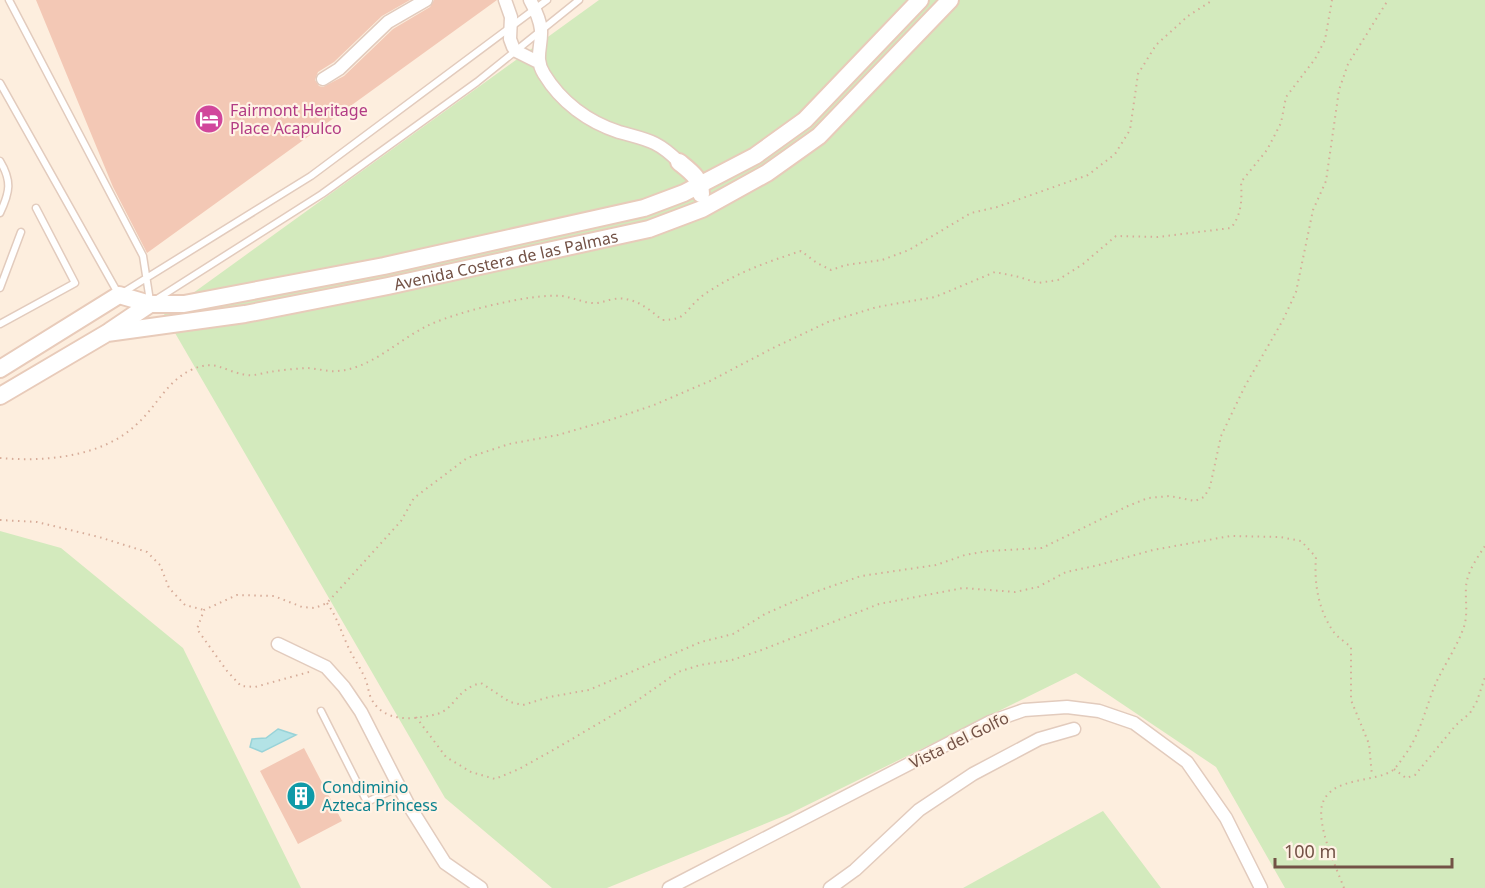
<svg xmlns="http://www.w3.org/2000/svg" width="1485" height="888" font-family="'Noto Sans',sans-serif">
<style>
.green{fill:#d3eabd}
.water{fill:#b3e3e6;stroke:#99d3d8;stroke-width:1.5}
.building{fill:#f3c8b5}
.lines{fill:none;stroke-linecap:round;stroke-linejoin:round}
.lane-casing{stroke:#e2cbbd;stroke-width:9}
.street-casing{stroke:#e2cbbd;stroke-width:15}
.secondary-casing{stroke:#e8cbba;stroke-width:20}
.path{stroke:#d7ac99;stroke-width:2;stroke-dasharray:1.5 4.5;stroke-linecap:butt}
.lane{stroke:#fff;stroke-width:6}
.street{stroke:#fff;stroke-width:12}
.secondary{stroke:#fff;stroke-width:16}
.labels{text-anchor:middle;stroke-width:4.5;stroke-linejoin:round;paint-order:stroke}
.hotel-label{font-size:16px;fill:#b23c85;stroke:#fff2e5;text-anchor:start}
.street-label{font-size:16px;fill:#735246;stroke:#fff2e5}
.culture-label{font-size:16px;fill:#0d838f;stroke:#fff2e5;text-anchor:start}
</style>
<rect width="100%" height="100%" fill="#fdeede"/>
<path class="green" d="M599 0H1485V888H1285L1216 767 1076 673 789 814 607 888H552L445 798 164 314Z
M0 531 61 548 183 648 301 888H0Z
M1103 811 1161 888H963Z"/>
<path class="water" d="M278 729 296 735 262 752 250 747 252 739 266 738Z"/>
<path class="building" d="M36 0H410L382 16 334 62 318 72 315 80 319 86 323 87 344 76 393 29 430 7 434 0H497L147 253 113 187Z
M304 748 342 821 298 844 260 771Z"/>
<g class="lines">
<g class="lane-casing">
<path id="lane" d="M9 0 143 256 150 301
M0 83 119 295 311 176 547 0
M0 161C12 181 10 192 0 213
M0 288 21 232
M157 299 322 194 477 82 579 0
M0 324 75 283 36 208
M321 711 367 802 399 787"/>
</g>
<g class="street-casing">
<path id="street" d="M505 0 511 17 510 39 513 47 516 51 538 62
M530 0C535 9 540 19 541 30 542 47 534 58 544 74 561 102 588 122 619 132 647 140 657 140 679 162
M323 79 339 69 388 22 426 0
M278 644 326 667 344 687 361 712 408 804 445 863 481 888
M669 888 990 722 1024 710 1067 707 1099 711 1134 723 1187 762 1226 818 1261 888
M830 888 855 870 919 810 973 774 1039 739 1074 729"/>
</g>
<g class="secondary-casing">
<g id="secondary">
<path d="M679 162C690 171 701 178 701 194"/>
<path d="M110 331 150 304"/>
<path d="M0 369 119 295 150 304H184L384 266 644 208 684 193 755 156 805 120 920 0"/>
<path id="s1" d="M0 396 107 333 245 314 388 286 649 229 702 209 767 173 819 136 950 0"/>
</g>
</g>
<path class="path" d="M0 458C45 462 103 457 137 424 157 406 166 382 191 370 216 358 224 372 247 375 254 376 263 373 270 372 281 370 294 369 306 368 316 368 327 372 337 371 370 369 396 342 425 327 451 313 532 293 561 296 572 297 581 302 592 303 600 304 606 300 614 299 633 296 648 308 662 320 687 320 684 311 700 298 705 293 713 289 719 285 744 270 773 260 801 251L817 263 831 270 846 265 882 260 909 250 971 213 997 207 1088 175 1115 154 1130 130 1138 74 1156 45 1188 16 1213 0
M0 520 37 522 99 537 147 552 160 565 169 588 185 605 204 610
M327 603C338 619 339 627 347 644 351 655 359 665 364 676 368 683 368 692 371 698 383 723 414 720 437 714 455 709 456 689 481 683L510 702 523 705 549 697 589 690 701 642 733 634 765 614 815 592 861 576 936 565 965 555 988 551 1042 548 1128 506 1148 498 1170 496 1195 501 1204 497 1210 487 1221 436 1245 386 1283 320 1296 292 1313 210 1326 181 1339 90 1348 64 1388 0
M309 672 255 687 241 686 227 671 197 629 204 610 237 595 274 596 302 607 315 608 327 603 401 521 414 498 467 458 509 444 558 435 613 419 654 405 710 381 773 348 828 322 877 307 935 297 995 272 1019 277 1038 283 1058 280 1083 264 1116 236 1158 237 1231 228C1242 214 1242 199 1241 182L1267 150 1281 123 1286 97 1315 59 1325 40 1332 0
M416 717 446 757 471 772 495 779 519 769 555 749 635 702 678 672 700 665 732 660 759 651 879 604 963 588 1015 592 1038 587 1066 572 1095 566 1153 550 1230 536 1280 537 1301 541 1316 557C1314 583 1318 609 1333 631 1337 637 1345 642 1351 647V700L1369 744 1372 776
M1394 769 1406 778 1415 775 1456 725 1470 713 1477 701 1485 677
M1344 888C1336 867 1317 827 1322 805 1330 776 1376 783 1393 770 1398 766 1403 757 1407 752 1421 731 1426 707 1435 685 1443 667 1455 650 1462 632 1469 617 1465 602 1466 587 1467 572 1477 558 1485 546"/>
<use href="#lane" class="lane"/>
<use href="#street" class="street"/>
<use href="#secondary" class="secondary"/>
</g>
<defs>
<g id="hotel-disc" transform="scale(1.5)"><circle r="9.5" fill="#d1479c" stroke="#fff2e5"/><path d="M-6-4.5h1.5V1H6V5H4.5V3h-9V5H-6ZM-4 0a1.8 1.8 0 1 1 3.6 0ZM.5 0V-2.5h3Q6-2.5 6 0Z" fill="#fff"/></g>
<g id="building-disc" transform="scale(1.5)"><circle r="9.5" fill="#0f9aa8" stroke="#fff2e5"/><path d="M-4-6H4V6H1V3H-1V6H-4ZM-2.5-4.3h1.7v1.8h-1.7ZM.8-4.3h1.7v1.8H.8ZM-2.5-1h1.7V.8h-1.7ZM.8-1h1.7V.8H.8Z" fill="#fff"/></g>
</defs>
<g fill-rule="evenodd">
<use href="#hotel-disc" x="209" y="119"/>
<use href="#building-disc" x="301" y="796"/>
</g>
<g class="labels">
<g class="hotel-label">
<text x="230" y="116">Fairmont Heritage<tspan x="230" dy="18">Place Acapulco</tspan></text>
</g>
<g class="street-label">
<text dy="6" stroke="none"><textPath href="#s1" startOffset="530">Avenida Costera de las Palmas</textPath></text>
<text transform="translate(959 740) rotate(-26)" y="6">Vista del Golfo</text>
</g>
<g class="culture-label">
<text x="322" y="793">Condiminio<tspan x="322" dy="18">Azteca Princess</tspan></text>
</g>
</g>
<path d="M1275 858v9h177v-9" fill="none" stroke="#735246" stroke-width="3"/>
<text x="1284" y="858" font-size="18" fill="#735246" stroke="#fff2e5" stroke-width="4.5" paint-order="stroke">100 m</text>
</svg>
